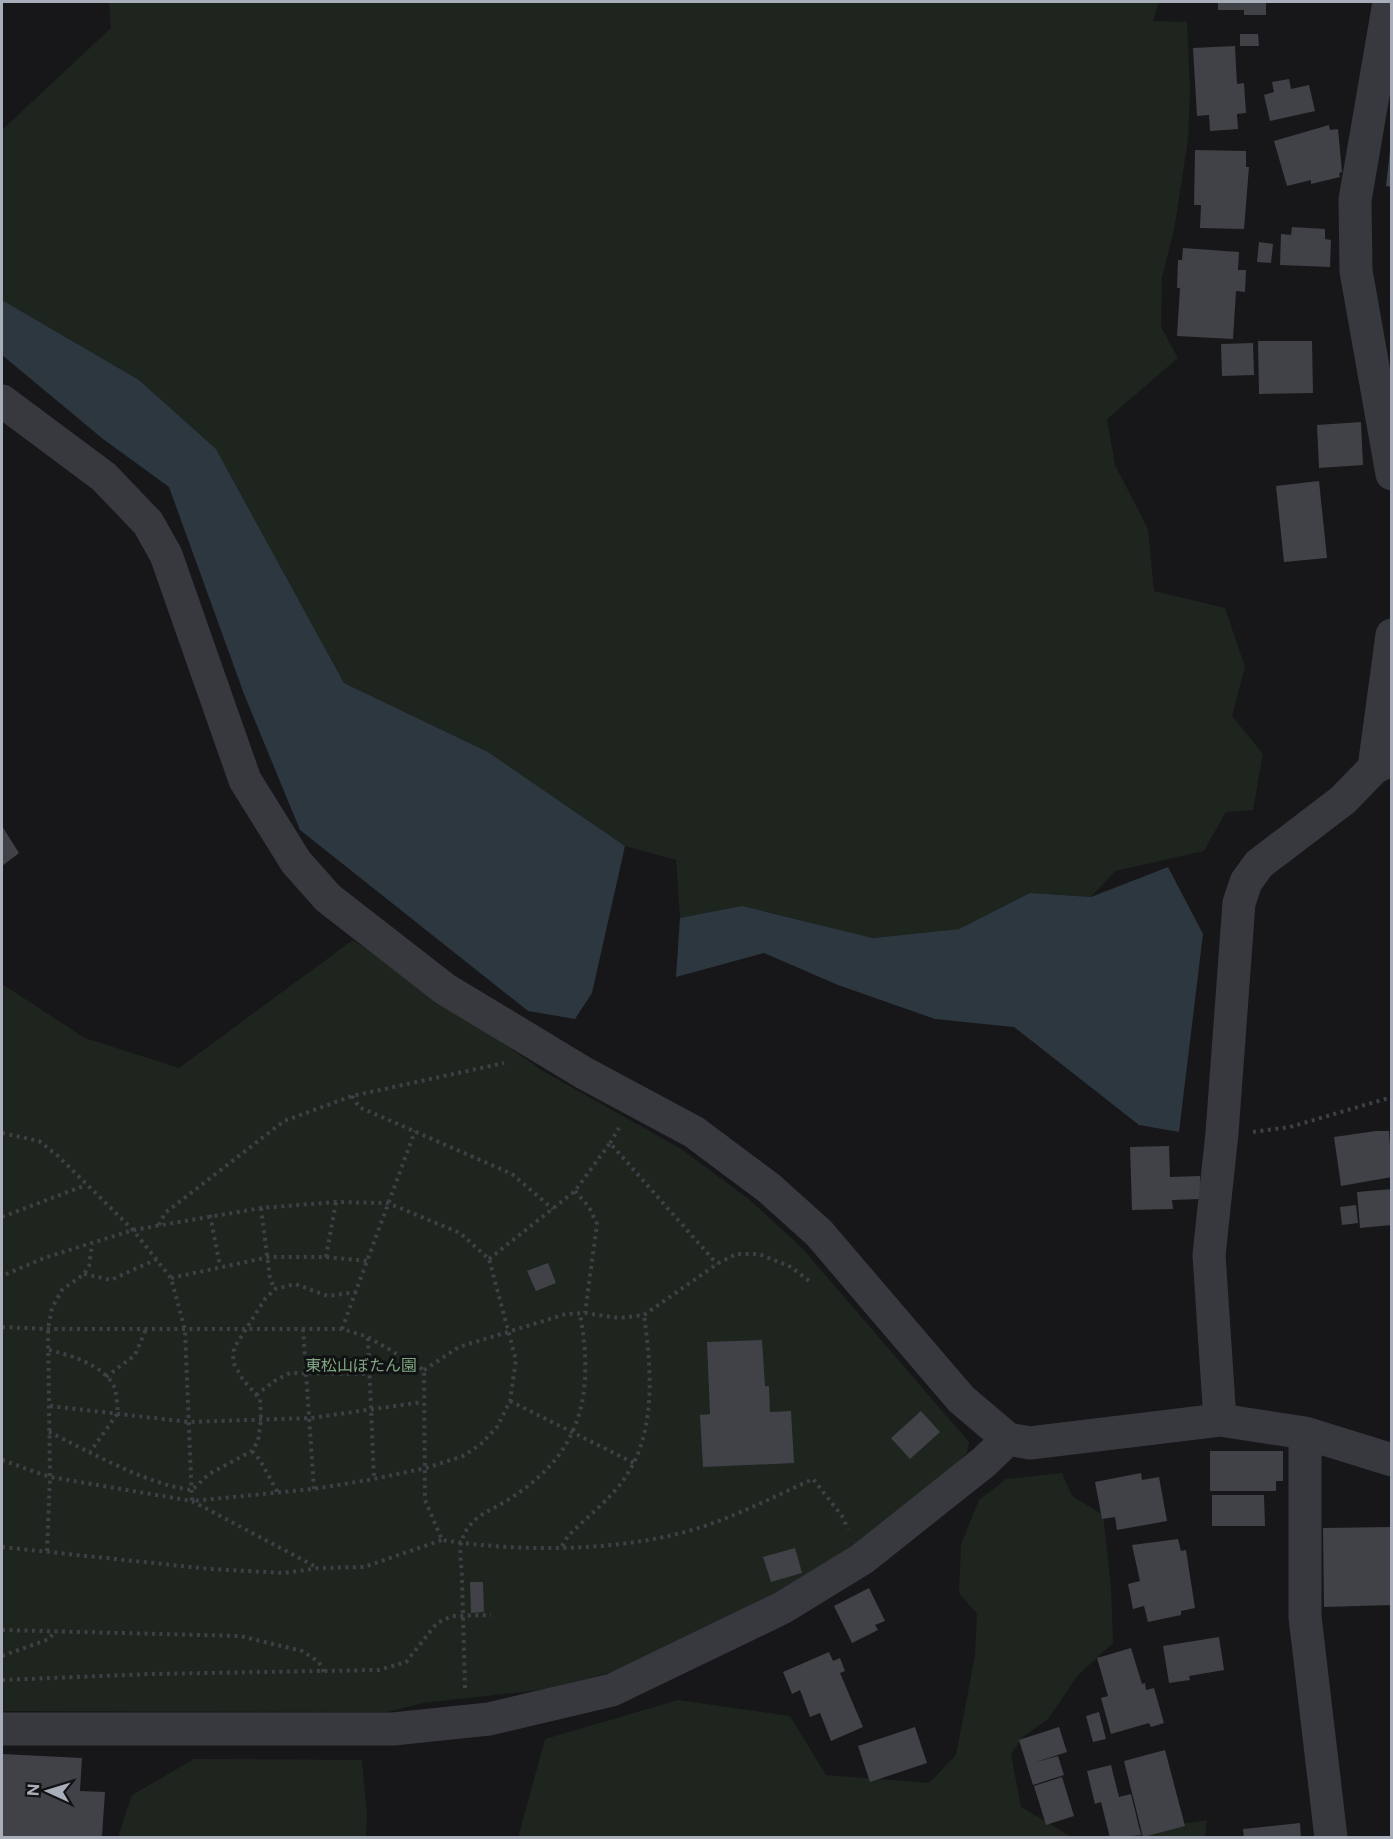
<svg xmlns="http://www.w3.org/2000/svg" width="1393" height="1839" font-family="'Public Sans','Noto Sans JP',sans-serif">
<style>
.green{fill:#1d251e}
.water{fill:#2c373f}
.building{fill:#414247}
.lines{fill:none;stroke-linecap:round;stroke-linejoin:round}
.path{stroke:#3e4046;stroke-width:4;stroke-dasharray:3 4.5;stroke-linecap:butt}
.minor{stroke:#38393f;stroke-width:33}
.labels{text-anchor:middle;stroke-width:6;stroke-linejoin:round;paint-order:stroke}
.park-label{font-size:16px;fill:#7fa680;stroke:#121215}
</style>
<rect width="100%" height="100%" fill="#17171a"/>
<path class="green" d="M109 2H1159L1153 21 1187 22 1190 88 1188 140 1174 230 1162 277 1161 327 1178 358 1107 419 1115 465 1148 529 1154 591 1225 608 1245 667 1232 716 1263 754 1253 810 1226 812 1204 851 1115 871 1091 897 1030 893 959 929 873 938 754 909 680 918 676 860 625 846 488 752 344 683 216 449 139 380 2 300V130L111 28Z
M353 940 543 1071 681 1149 750 1200 802 1248 969 1442 967 1453 933 1487 841 1557 733 1619 612 1672 549 1689 423 1703 388 1712 2 1711V984L85 1038 179 1068Z
M1062 1473 1072 1496 1103 1515 1111 1587 1113 1643 1078 1675 1048 1719 1023 1737 1011 1754 1021 1807 1072 1837 518 1838 545 1739 678 1700 790 1716 826 1775 929 1783 956 1755 975 1655 977 1614 959 1593 961 1545 979 1500 1006 1479Z
M194 1759 362 1760 367 1814 366 1837H118L132 1795Z
M1207 1820 1205 1837H1097Z"/>
<path class="water" d="M2 300 139 380 216 449 344 683 488 752 625 846 592 993 575 1019 528 1011 300 830 244 694 169 487 103 439 2 355Z
M1168 867 1203 934 1179 1132 1139 1125 1014 1027 935 1019 838 985 764 953 676 977 680 918 742 906 873 938 959 929 1030 893 1091 897Z"/>
<path class="building" d="M1218 2H1266V15H1244V10H1218Z
M1240 34H1258L1259 46H1240Z
M1235 46 1237 84 1244 83 1246 113 1237 114 1238 129 1210 131 1209 115 1197 116 1193 48Z
M1289 79 1291 89 1309 85 1315 111 1270 121 1264 95 1274 92 1272 82Z
M1329 125 1330 130 1338 129 1342 172 1339 173 1340 177 1311 184V180L1287 186 1274 141Z
M1195 150 1246 151V167H1249L1244 229 1200 228 1201 205H1194Z
M1390 151H1392V187L1386 186Z
M1292 227 1325 229V239L1331 240 1330 267 1280 265 1281 234 1291 235Z
M1259 242 1273 244 1271 263 1257 262Z
M1183 248 1239 252 1238 270H1246L1245 292 1236 291 1233 339 1177 336 1180 288H1177L1178 260H1182Z
M1258 341H1312L1313 393 1259 394Z
M1253 343 1254 375 1222 376 1221 344Z
M1361 422 1363 465 1319 468 1317 425Z
M1319 481 1327 558 1284 562 1276 486Z
M2 826 19 853 2 866Z
M1376 1131H1389L1392 1177 1341 1186 1334 1137Z
M1169 1146 1170 1177 1200 1176 1201 1199 1172 1200 1173 1209 1132 1210 1130 1147Z
M1392 1189V1225L1360 1228 1357 1192Z
M1356 1205 1358 1223 1342 1225 1340 1207Z
M548 1263 556 1283 536 1291 527 1271Z
M762 1340 765 1386H769L770 1412 791 1411 794 1463 703 1467 700 1415 710 1414 707 1342Z
M921 1411 940 1432 910 1459 891 1438Z
M1210 1451H1283V1481H1276V1491H1210Z
M1141 1473 1142 1480 1159 1477 1167 1521 1117 1530 1115 1517 1102 1519 1095 1482Z
M1212 1495H1264L1265 1526H1212Z
M1392 1527V1605L1324 1607 1323 1528Z
M1178 1539 1181 1551 1186 1550 1195 1608 1181 1611V1615L1148 1622 1144 1606 1133 1609 1128 1584 1140 1581 1132 1545Z
M795 1548 802 1573 771 1582 763 1557Z
M470 1582H483L484 1612 471 1613Z
M869 1588 885 1621 875 1625 878 1630 852 1643 834 1606Z
M1219 1637 1224 1670 1189 1676 1190 1680 1169 1683 1163 1646Z
M1131 1648 1142 1684 1145 1683 1146 1690 1154 1688 1164 1723 1151 1727 1149 1723 1111 1734 1101 1698 1108 1696 1097 1658Z
M829 1652 833 1661 840 1658 845 1671 840 1673 863 1727 831 1741 820 1713 810 1717 800 1690 792 1694 783 1672Z
M1099 1712 1106 1739 1093 1742 1086 1716Z
M915 1727 927 1763 870 1782 858 1746Z
M1059 1727 1067 1752 1033 1763 1058 1756 1064 1775 1033 1785 1019 1740Z
M1165 1750 1185 1826 1143 1837 1124 1761Z
M2 1754 82 1758 80 1791 105 1792 102 1836 2 1838Z
M1111 1765 1119 1797 1131 1794 1141 1835 1110 1838 1101 1802 1095 1804 1087 1771Z
M1062 1777 1074 1816 1046 1825 1034 1786Z
M1300 1823 1301 1838H1244L1243 1829Z"/>
<g class="lines">
<path class="path" d="M352 1096 359 1107 512 1174 553 1209
M1253 1132 1290 1127 1392 1097
M2 1133 39 1141 58 1156 133 1230 171 1278 185 1330 192 1501 314 1489 374 1479 426 1468 463 1456 481 1444 497 1427 510 1401 516 1360 489 1259 460 1233 388 1203 336 1202 261 1208 133 1230 44 1258 2 1276
M610 1143 619 1128
M575 1191 589 1207 597 1224 585 1313
M261 1208 270 1279 275 1289
M210 1215 220 1266
M2 1217 86 1185
M159 1225 165 1213 284 1121 352 1096 504 1063
M326 1257 336 1202
M489 1259 575 1191 610 1143 717 1264
M84 1274 111 1280 157 1259
M171 1278 269 1257H326L368 1261
M2 1327 48 1329H342L368 1337 424 1370 425 1500 442 1540C524 1553 629 1552 708 1525 744 1512 778 1495 813 1479L842 1516 848 1529
M303 1329 314 1489
M342 1329 415 1131
M368 1338 374 1479
M49 1350C70 1355 107 1366 115 1389 117 1396 117 1406 118 1413L90 1452
M424 1370 459 1347 566 1314 585 1313 619 1318 644 1315 717 1264 736 1254H759L791 1267 812 1283
M106 1377 135 1355 146 1329
M256 1395 276 1380 290 1373 368 1374
M510 1401 634 1463
M50 1406 189 1422 311 1418 423 1402
M49 1432C90 1452 148 1485 192 1490L209 1474 252 1451 258 1441 261 1420 260 1399 243 1380 233 1362 234 1348 265 1299 275 1289 295 1284 328 1296 357 1292
M252 1451 260 1460 278 1493
M2 1460 50 1477 192 1501 318 1568
M562 1546 568 1536C587 1517 611 1499 626 1476 657 1430 651 1368 644 1315
M2 1547 210 1569 284 1573 319 1568 364 1567 442 1540
M47 1551 50 1477 48 1329 52 1308 62 1290 84 1274 89 1266 92 1244
M2 1630 240 1636 302 1651 319 1662 324 1673
M2 1656 49 1639 55 1631
M2 1680 150 1674 379 1670 406 1662 437 1623 452 1616 491 1615
M465 1688C464 1652 463 1615 462 1579 462 1568 459 1553 461 1543 468 1517 487 1513 506 1501 581 1456 595 1396 580 1314"/>
<path class="minor" d="M1389 2 1355 200 1356 271 1392 474
M2 401 104 477 148 523 166 555 245 780 296 862 328 898 445 989 584 1073 694 1132 769 1188 819 1233 961 1399 1008 1439 1030 1443 1220 1420 1305 1433 1392 1460
M1374 768 1392 635
M1220 1420 1209 1255 1222 1133 1239 903 1246 882 1259 864 1343 800 1374 768 1392 759
M1305 1433V1617L1331 1838
M2 1729H393L489 1719 612 1690 782 1608 862 1559 984 1462 1008 1439"/>
</g>
<g class="labels">
<g class="park-label">
<text x="361" y="1371">東松山ぼたん園</text>
</g>
</g>
<rect width="1393" height="1839" fill="none" stroke="#a9afba" stroke-width="6"/>
<g transform="translate(48 1791) rotate(274)" stroke="#121215" stroke-width="4.5" paint-order="stroke">
<path d="M0-4.5L10 22L0 15L-10 22Z" fill="#a9afba"/>
<text y="-9" font-size="16" font-weight="bold" text-anchor="middle" fill="#a9afba">N</text>
</g>
</svg>
